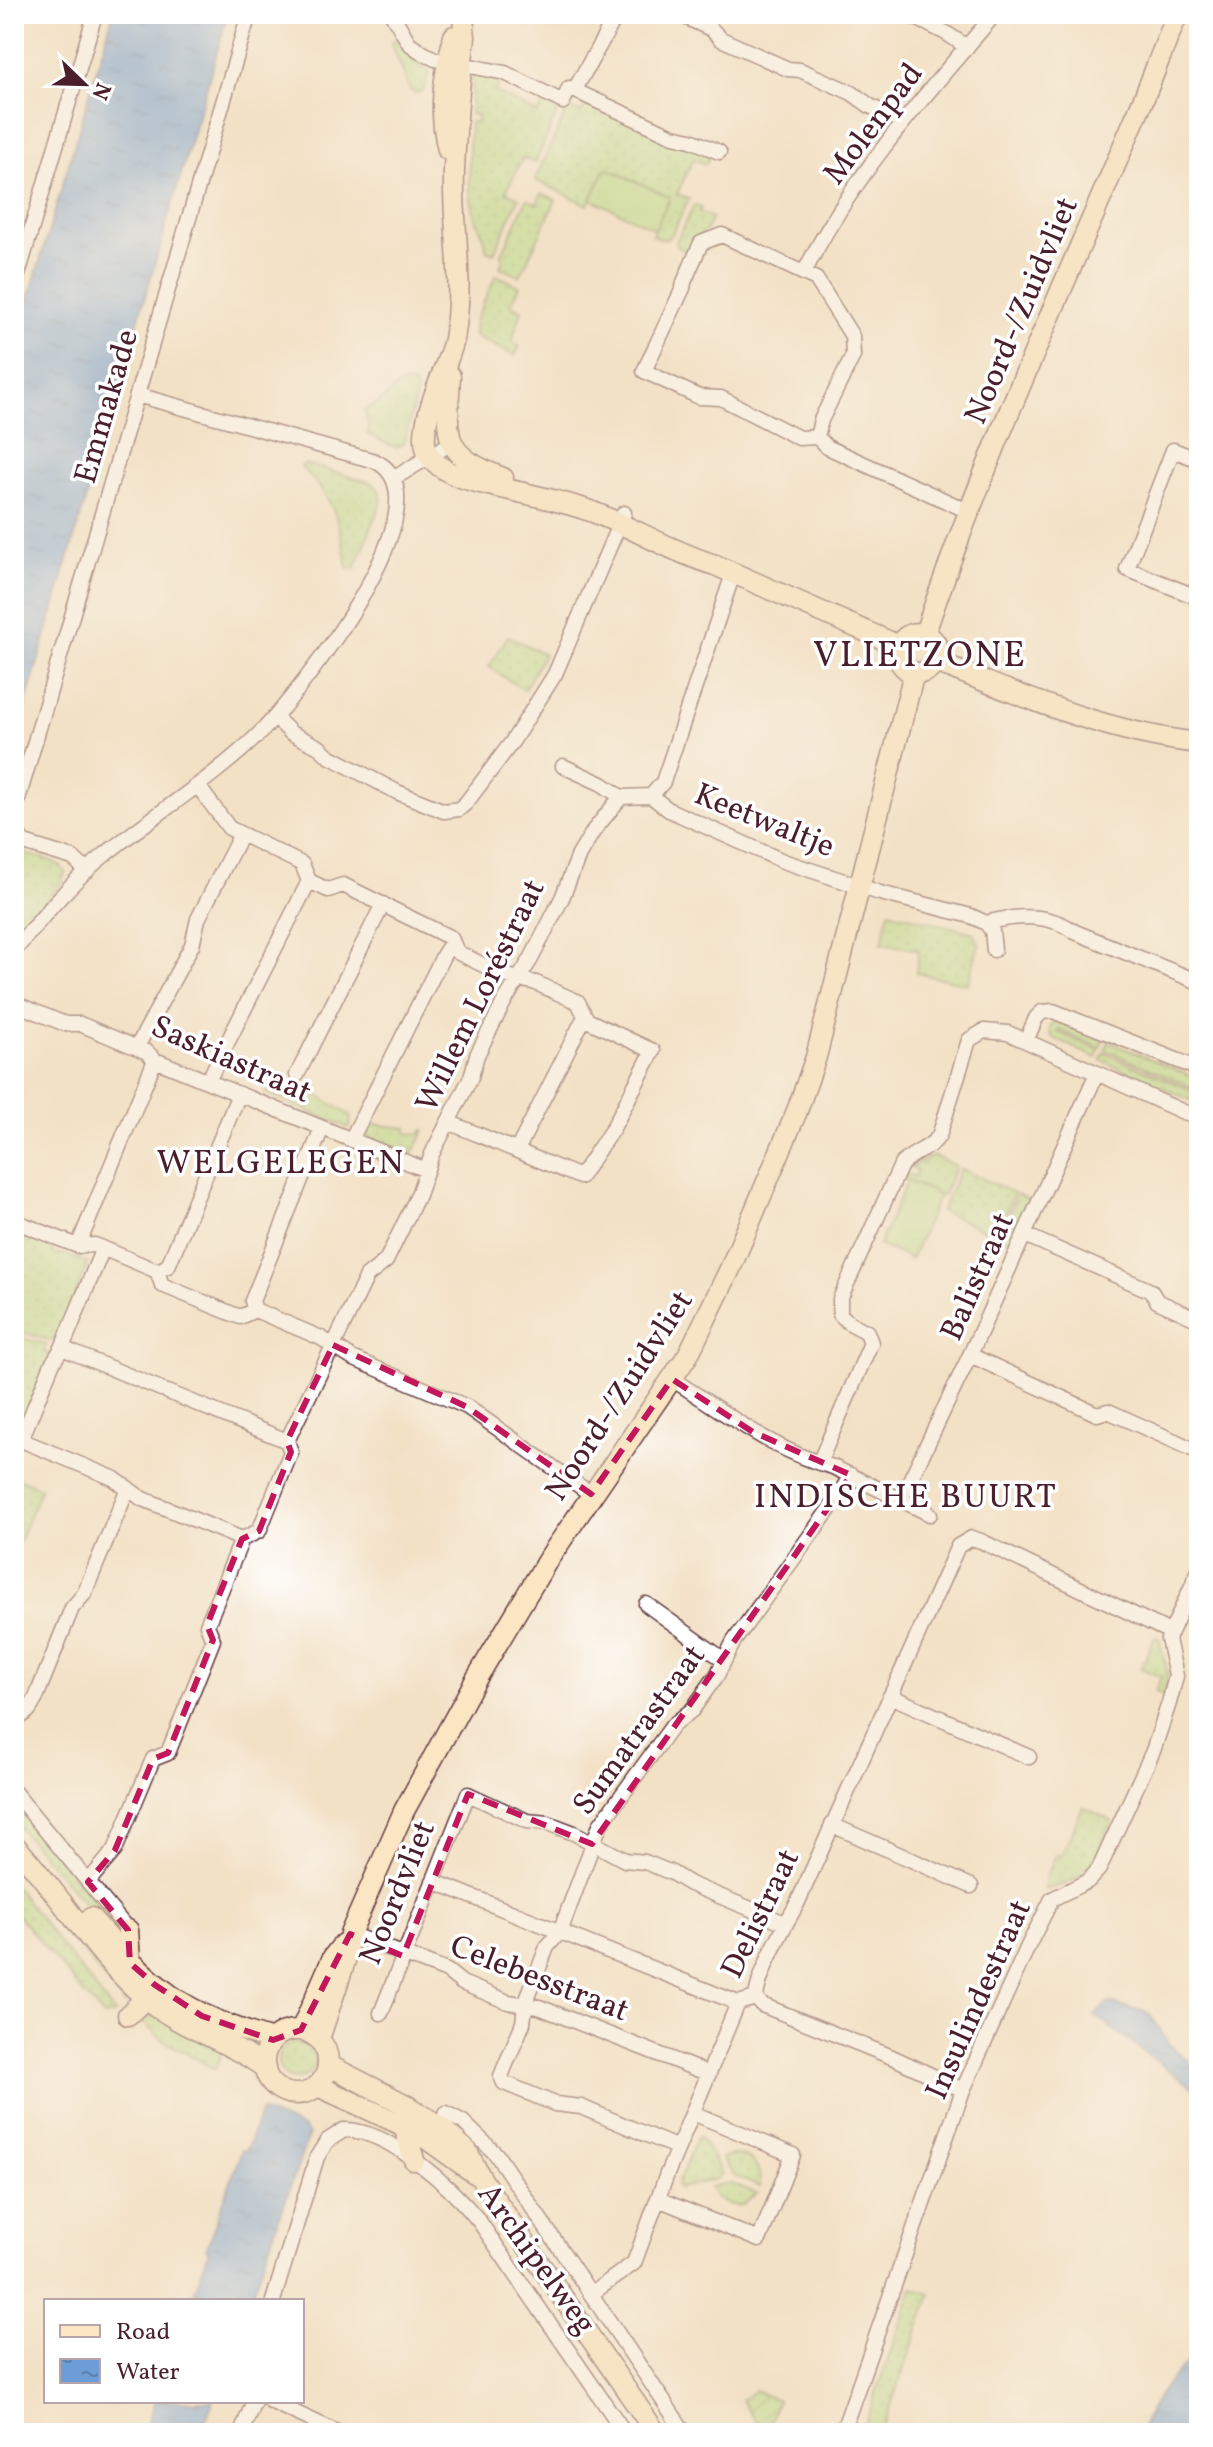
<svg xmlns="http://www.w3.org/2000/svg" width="1213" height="2447" font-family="Vollkorn,serif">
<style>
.grass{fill:url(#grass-dots);stroke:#7e7c58;stroke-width:2}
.garden{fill:url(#garden-furrows);stroke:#7e7c58;stroke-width:2}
.pitch{fill:#b3da84;stroke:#7e7c58;stroke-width:2}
.water{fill:url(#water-ripples);stroke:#5c5e81;stroke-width:2}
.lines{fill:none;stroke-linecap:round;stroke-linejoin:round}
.street-casing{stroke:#633c42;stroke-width:17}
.secondary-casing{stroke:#633c42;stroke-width:23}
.street{stroke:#fff;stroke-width:14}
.secondary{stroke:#fbe6c4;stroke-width:20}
.marked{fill:none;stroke:#c2185b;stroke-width:6;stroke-dasharray:16 10;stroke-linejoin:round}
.labels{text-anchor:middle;stroke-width:7;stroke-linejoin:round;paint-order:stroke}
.street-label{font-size:32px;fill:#4a1f2b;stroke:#fff}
.neighbourhood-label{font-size:34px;letter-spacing:2px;fill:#4a1f2b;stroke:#fff}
.quarter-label{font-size:36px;letter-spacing:2px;fill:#4a1f2b;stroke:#fff}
</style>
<defs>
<pattern id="grass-dots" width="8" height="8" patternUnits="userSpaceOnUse" patternTransform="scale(2)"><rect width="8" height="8" fill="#b3da84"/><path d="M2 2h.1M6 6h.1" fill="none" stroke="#9bbb72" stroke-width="1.8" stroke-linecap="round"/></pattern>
<pattern id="garden-furrows" width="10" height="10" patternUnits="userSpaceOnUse" patternTransform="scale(2)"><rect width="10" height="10" fill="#b3da84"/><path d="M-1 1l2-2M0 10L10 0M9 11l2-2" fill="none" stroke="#9bbb72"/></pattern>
<pattern id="water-ripples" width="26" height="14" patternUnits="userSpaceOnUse" patternTransform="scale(2)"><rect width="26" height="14" fill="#6d9dd7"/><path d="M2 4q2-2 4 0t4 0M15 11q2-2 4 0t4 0" fill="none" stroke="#5c7faf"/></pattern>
</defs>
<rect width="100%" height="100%" fill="#fff"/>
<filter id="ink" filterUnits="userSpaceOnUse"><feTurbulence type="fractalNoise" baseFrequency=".0125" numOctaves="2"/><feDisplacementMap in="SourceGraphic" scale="16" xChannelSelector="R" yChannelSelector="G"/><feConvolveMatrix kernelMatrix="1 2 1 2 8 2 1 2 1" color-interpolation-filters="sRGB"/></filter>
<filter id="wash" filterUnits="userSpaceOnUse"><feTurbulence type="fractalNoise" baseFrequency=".006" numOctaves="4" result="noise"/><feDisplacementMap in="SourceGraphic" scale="32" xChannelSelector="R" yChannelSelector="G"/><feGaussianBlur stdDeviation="1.8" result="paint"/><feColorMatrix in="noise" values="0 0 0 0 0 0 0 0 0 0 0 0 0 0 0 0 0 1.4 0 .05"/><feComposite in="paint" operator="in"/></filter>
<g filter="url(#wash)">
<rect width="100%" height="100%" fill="#f3e1c6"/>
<path class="grass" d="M395 40 413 59 430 71 423 91 416 93 410 90 391 42Z
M473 72 501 79 495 92 538 114 545 101 559 109 535 163 522 158 506 192 519 198 494 253 486 250C486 233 478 229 474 214 467 188 469 150 470 122H477V115L470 114Z
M587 101 687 148 690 144 706 151 709 157 706 164 693 159 677 194 689 199 671 236C664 241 660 239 652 235L669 198 606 168 588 205 535 180 568 107 581 113Z
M542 193 556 200 520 276 500 267 504 258 501 256 527 199 537 204Z
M694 205 701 208 699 212 712 218 705 232 701 233 690 253 677 247 676 242Z
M496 275 520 286 511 305 522 310 512 341 520 346 515 356 474 336 475 321Z
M402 383 414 385 417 392 404 443 396 448 367 434 369 425 364 410 378 403Z
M305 464 372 483 379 490 382 500 355 569 348 568C338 522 338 502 301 467Z
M508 636 544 654 524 690 489 667Z
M14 848C29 859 57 856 65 872L62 882 14 936Z
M889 911 974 933 979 944 968 984 916 973 919 950 882 943Z
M1059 1022 1103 1040 1100 1048 1059 1030 1057 1032 1099 1050 1096 1058 1051 1037 1050 1028 1054 1023Z
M1109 1042 1199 1079V1090L1105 1050Z
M1104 1053 1199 1093V1104L1101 1060Z
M296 1082 351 1116 349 1128 264 1093 268 1090 282 1097 289 1085Z
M372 1124 407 1128V1133L420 1134 423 1130H425L413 1154 409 1153 410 1148 406 1146 404 1151 362 1134Z
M933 1156 956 1166 942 1196 904 1179 906 1174 915 1177 917 1170 910 1167Z
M960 1169 1014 1193 995 1235 941 1211Z
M1017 1194 1032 1201 1013 1243 999 1236Z
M14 1227 53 1243 51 1249 54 1251V1254L59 1256 60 1253 88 1263 56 1342 14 1330Z
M22 1338 46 1344 44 1352 52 1354 14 1446V1365Z
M14 1477 41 1488 18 1544 14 1542Z
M1155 1637 1159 1638 1168 1674 1163 1695 1155 1692 1161 1677 1141 1668Z
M14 1804 115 1926 121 1938 110 1933 14 1822Z
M1083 1807 1112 1821C1093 1862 1094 1879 1045 1890L1046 1877 1056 1855 1061 1856Z
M14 1854 126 1990 125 2004 14 1866Z
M14 1885 115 2014 104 2017 14 1911Z
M146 2016 158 2017 222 2051 215 2069 164 2041 138 2018Z
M278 2061a18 18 0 1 1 36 0a18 18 0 1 1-36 0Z
M700 2136 722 2174 717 2179 679 2188 677 2185 697 2138Z
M730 2155C750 2154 762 2166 760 2187L734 2176 721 2158Z
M724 2184H732L757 2193 743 2205C727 2207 717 2202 710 2187Z
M913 2288 931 2294 881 2433H862Z"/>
<path class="garden" d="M754 2391 778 2400 766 2433H763L741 2400Z"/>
<path class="pitch" d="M606 168 670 197 655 229 591 199Z
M907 1181 939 1195 911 1259 879 1245Z"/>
<path class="water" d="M113 14H228L14 744V349Z
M1108 2003 1143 2011 1151 2016 1169 2044 1199 2070V2092L1095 2016Z
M261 2111 303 2128 309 2134 250 2301H191L209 2251 206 2249 242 2150 246 2151Z
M1199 2355V2433H1140C1150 2404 1172 2371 1199 2355Z
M155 2401H213L201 2433H143Z"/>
</g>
<g filter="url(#ink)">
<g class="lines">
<g class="street-casing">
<path id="street" d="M392 14 409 43 423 53 435 59 505 73 563 102 569 88 673 136 691 140 719 152
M670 14 687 18 711 29 721 39 788 69 800 70 852 93 870 106 903 122
M908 14 946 33 967 47
M574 91 617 14
M722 235 816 279 852 336 853 356 821 420 817 437 799 438 721 398 699 397 644 371 683 288 684 282 701 243Z
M804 273C852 176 925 95 995 14
M14 288 95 14
M817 437 827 447 968 511
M1199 460 1173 450 1127 569 1199 598
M401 474 451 443
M275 717 291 733 319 747 329 756 397 792 444 811 459 809 466 803 512 742 555 674 624 513
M563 766 602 784 621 797
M198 786 229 828 302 864 309 881 328 890 343 885 451 938 457 952 503 975 536 983 578 1002 587 1020 653 1051 613 1128 580 1177 448 1122
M651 796 669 810 783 861 880 893 971 916 986 923C1014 915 1050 913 1075 932L1199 982
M14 813 249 14
M14 830 24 843 73 858 87 871
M986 923 992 931 994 950
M14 951C41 919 69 884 102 857 153 815 212 780 260 733 296 697 455 499 375 461L137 395
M14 1003 65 1024H80L147 1052 155 1060 426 1170
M1026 1041 1036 1018 1042 1012 1053 1011 1199 1069
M137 1047 192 945 198 919 241 834
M297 1075 383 904
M208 1081 309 881
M351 1140 444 954 448 948 454 945
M517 1150 582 1022 587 1020
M14 1221 78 1246 95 1245 157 1271 162 1285 240 1317 255 1310 321 1338 352 1358 467 1407 591 1494
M1025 1235 1151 1291 1157 1301 1199 1320
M78 1246 155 1060
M157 1271 168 1266 239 1094
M255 1310 252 1301 322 1128
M62 1348 103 1248
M970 1355 1097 1414 1108 1411 1199 1452
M672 1379C724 1412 773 1451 833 1467L930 1514
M161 1389 62 1348 52 1364 21 1440 113 1478 141 1498 242 1539
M168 1392 287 1441
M819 1463 871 1343 867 1332 848 1322 840 1314V1299L901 1165C912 1152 929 1150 939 1136L969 1040 984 1031 1008 1033 1199 1119
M901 1499 970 1355 1097 1073
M646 1604 724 1660
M890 1696 1029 1757
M14 1722 29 1710 35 1700 72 1608 84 1594 128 1488
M14 1792 128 1930
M832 1825 971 1886
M433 1881 738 2003
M88 1882 115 1850 153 1759 168 1753 213 1640 207 1625 242 1539 259 1531 291 1452 287 1441 367 1276 386 1261 418 1195 432 1154 471 1077 477 1055 504 1002 531 959 562 898 579 855 594 830 621 797 651 796 663 782 733 574
M350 1934 447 1971 462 1983 508 2002 539 2007 709 2074
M756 1998 762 2005 892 2057 963 2090
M381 2013 468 1794 527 1821 548 1823 574 1833 625 1860 645 1862 672 1873 690 1884 785 1923
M446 2113 463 2122 496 2154 685 2433
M678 2148 581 2107 555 2104 504 2083 501 2076 523 2023 525 2004 547 1947 560 1932 600 1825 673 1725 692 1710 717 1675 734 1641 836 1500 851 1475
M658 2199 759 2240 793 2155 693 2113
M591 2294 634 2263 667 2174 738 2003 756 1998C758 1974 784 1926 797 1904L958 1546 972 1538 981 1541 1170 1632
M273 2301 317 2157 327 2141 344 2130C389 2129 452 2188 479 2221L625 2433
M270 2401 339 2433
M241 2433 254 2401
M842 2433 963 2090 1029 1944 1052 1899 1088 1881 1099 1869 1153 1751 1169 1703 1176 1676 1168 1639 1199 1570"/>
</g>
<g class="secondary-casing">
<path id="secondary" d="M463 18 465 37C459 81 456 125 454 170 452 228 465 279 454 339 448 368 413 429 429 455 442 475 471 481 493 486 526 494 561 500 593 512 634 528 672 552 715 565L899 646
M448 150C438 110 444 76 454 36
M450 376C447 436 439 454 503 478
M898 653a20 20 0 1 1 40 0a20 20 0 1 1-40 0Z
M925 633C984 458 1062 291 1134 121 1150 86 1162 49 1178 14
M936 662C1022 696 1106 733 1199 743
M14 1845C61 1894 95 1956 148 2000 183 2029 228 2040 265 2068
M91 1918C152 1988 182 2013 273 2040
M128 1930 130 1963
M128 2015 146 1998
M301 2030 333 1957 343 1944
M264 2062a32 32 0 1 1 64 0a32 32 0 1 1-64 0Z
M319 2039 345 1961 350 1934 404 1811 475 1681 547 1561 688 1355 730 1269 797 1111 816 1057 914 673
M328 2065 408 2106 439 2126 467 2151 482 2180 656 2433
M318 2086 417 2132 474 2173
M404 2125 414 2160"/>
</g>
<use href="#street" class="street"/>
<use href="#secondary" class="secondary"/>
</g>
</g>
<path d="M0 0H1213V2447H0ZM333 1345 467 1407 591 1494 672 1379 753 1432 851 1475 592 1844 468 1794 403 1956 350 1934 301 2030 273 2040 202 2016 155 1985 130 1963 128 1930 88 1882 115 1850 153 1759 168 1753 213 1640 207 1625 242 1539 259 1531 291 1452 287 1441Z" fill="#f3e1c6" fill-opacity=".55" fill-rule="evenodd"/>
<path class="marked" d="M333 1345 467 1407 591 1494 672 1379 753 1432 851 1475 592 1844 468 1794 403 1956 350 1934 301 2030 273 2040 202 2016 155 1985 130 1963 128 1930 88 1882 115 1850 153 1759 168 1753 213 1640 207 1625 242 1539 259 1531 291 1452 287 1441Z"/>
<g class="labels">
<g class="street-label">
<text transform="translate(872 123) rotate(-53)" y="11">Molenpad</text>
<text transform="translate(1020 310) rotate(-67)" y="11">Noord-/Zuidvliet</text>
<text transform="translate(105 406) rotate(-74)" y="11">Emmakade</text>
<text transform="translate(765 819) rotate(22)" y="11">Keetwaltje</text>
<text transform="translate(479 995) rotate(-64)" y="11">Willem Loréstraat</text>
<text transform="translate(232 1058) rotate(24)" y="11">Saskiastraat</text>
<text transform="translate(976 1276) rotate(-66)" y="11">Balistraat</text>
<text transform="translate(618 1395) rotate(-57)" y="11">Noord-/Zuidvliet</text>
<text transform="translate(638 1729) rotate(-54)" y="11">Sumatrastraat</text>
<text transform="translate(396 1892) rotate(-68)" y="11">Noordvliet</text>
<text transform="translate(759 1913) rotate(-64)" y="11">Delistraat</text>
<text transform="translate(540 1977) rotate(21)" y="11">Celebesstraat</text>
<text transform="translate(977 1999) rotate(-66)" y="11">Insulindestraat</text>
<text transform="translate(538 2258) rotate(54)" y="11">Archipelweg</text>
</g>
<g class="neighbourhood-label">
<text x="281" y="1173">WELGELEGEN</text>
<text x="906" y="1507">INDISCHE BUURT</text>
</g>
<g class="quarter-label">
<text x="920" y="666">VLIETZONE</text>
</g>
</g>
<rect width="1213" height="2447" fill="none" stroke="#fff" stroke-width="48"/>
<rect x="44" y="2299" width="260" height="104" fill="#ffffff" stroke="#b7a5aa" stroke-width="2"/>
<rect x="60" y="2325" width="40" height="12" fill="#fbe6c4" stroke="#b7a5aa" stroke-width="2"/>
<text x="116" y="2339" font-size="24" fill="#4a1f2b">Road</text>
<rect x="60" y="2359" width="40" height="24" fill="url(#water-ripples)" stroke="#b7a5aa" stroke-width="2"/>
<text x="116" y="2379" font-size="24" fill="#4a1f2b">Water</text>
<g transform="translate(84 84) rotate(113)" stroke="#ffffff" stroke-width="6" paint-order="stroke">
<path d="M0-6L14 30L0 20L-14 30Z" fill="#4a1f2b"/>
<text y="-12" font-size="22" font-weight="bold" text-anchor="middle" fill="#4a1f2b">N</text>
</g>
</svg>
